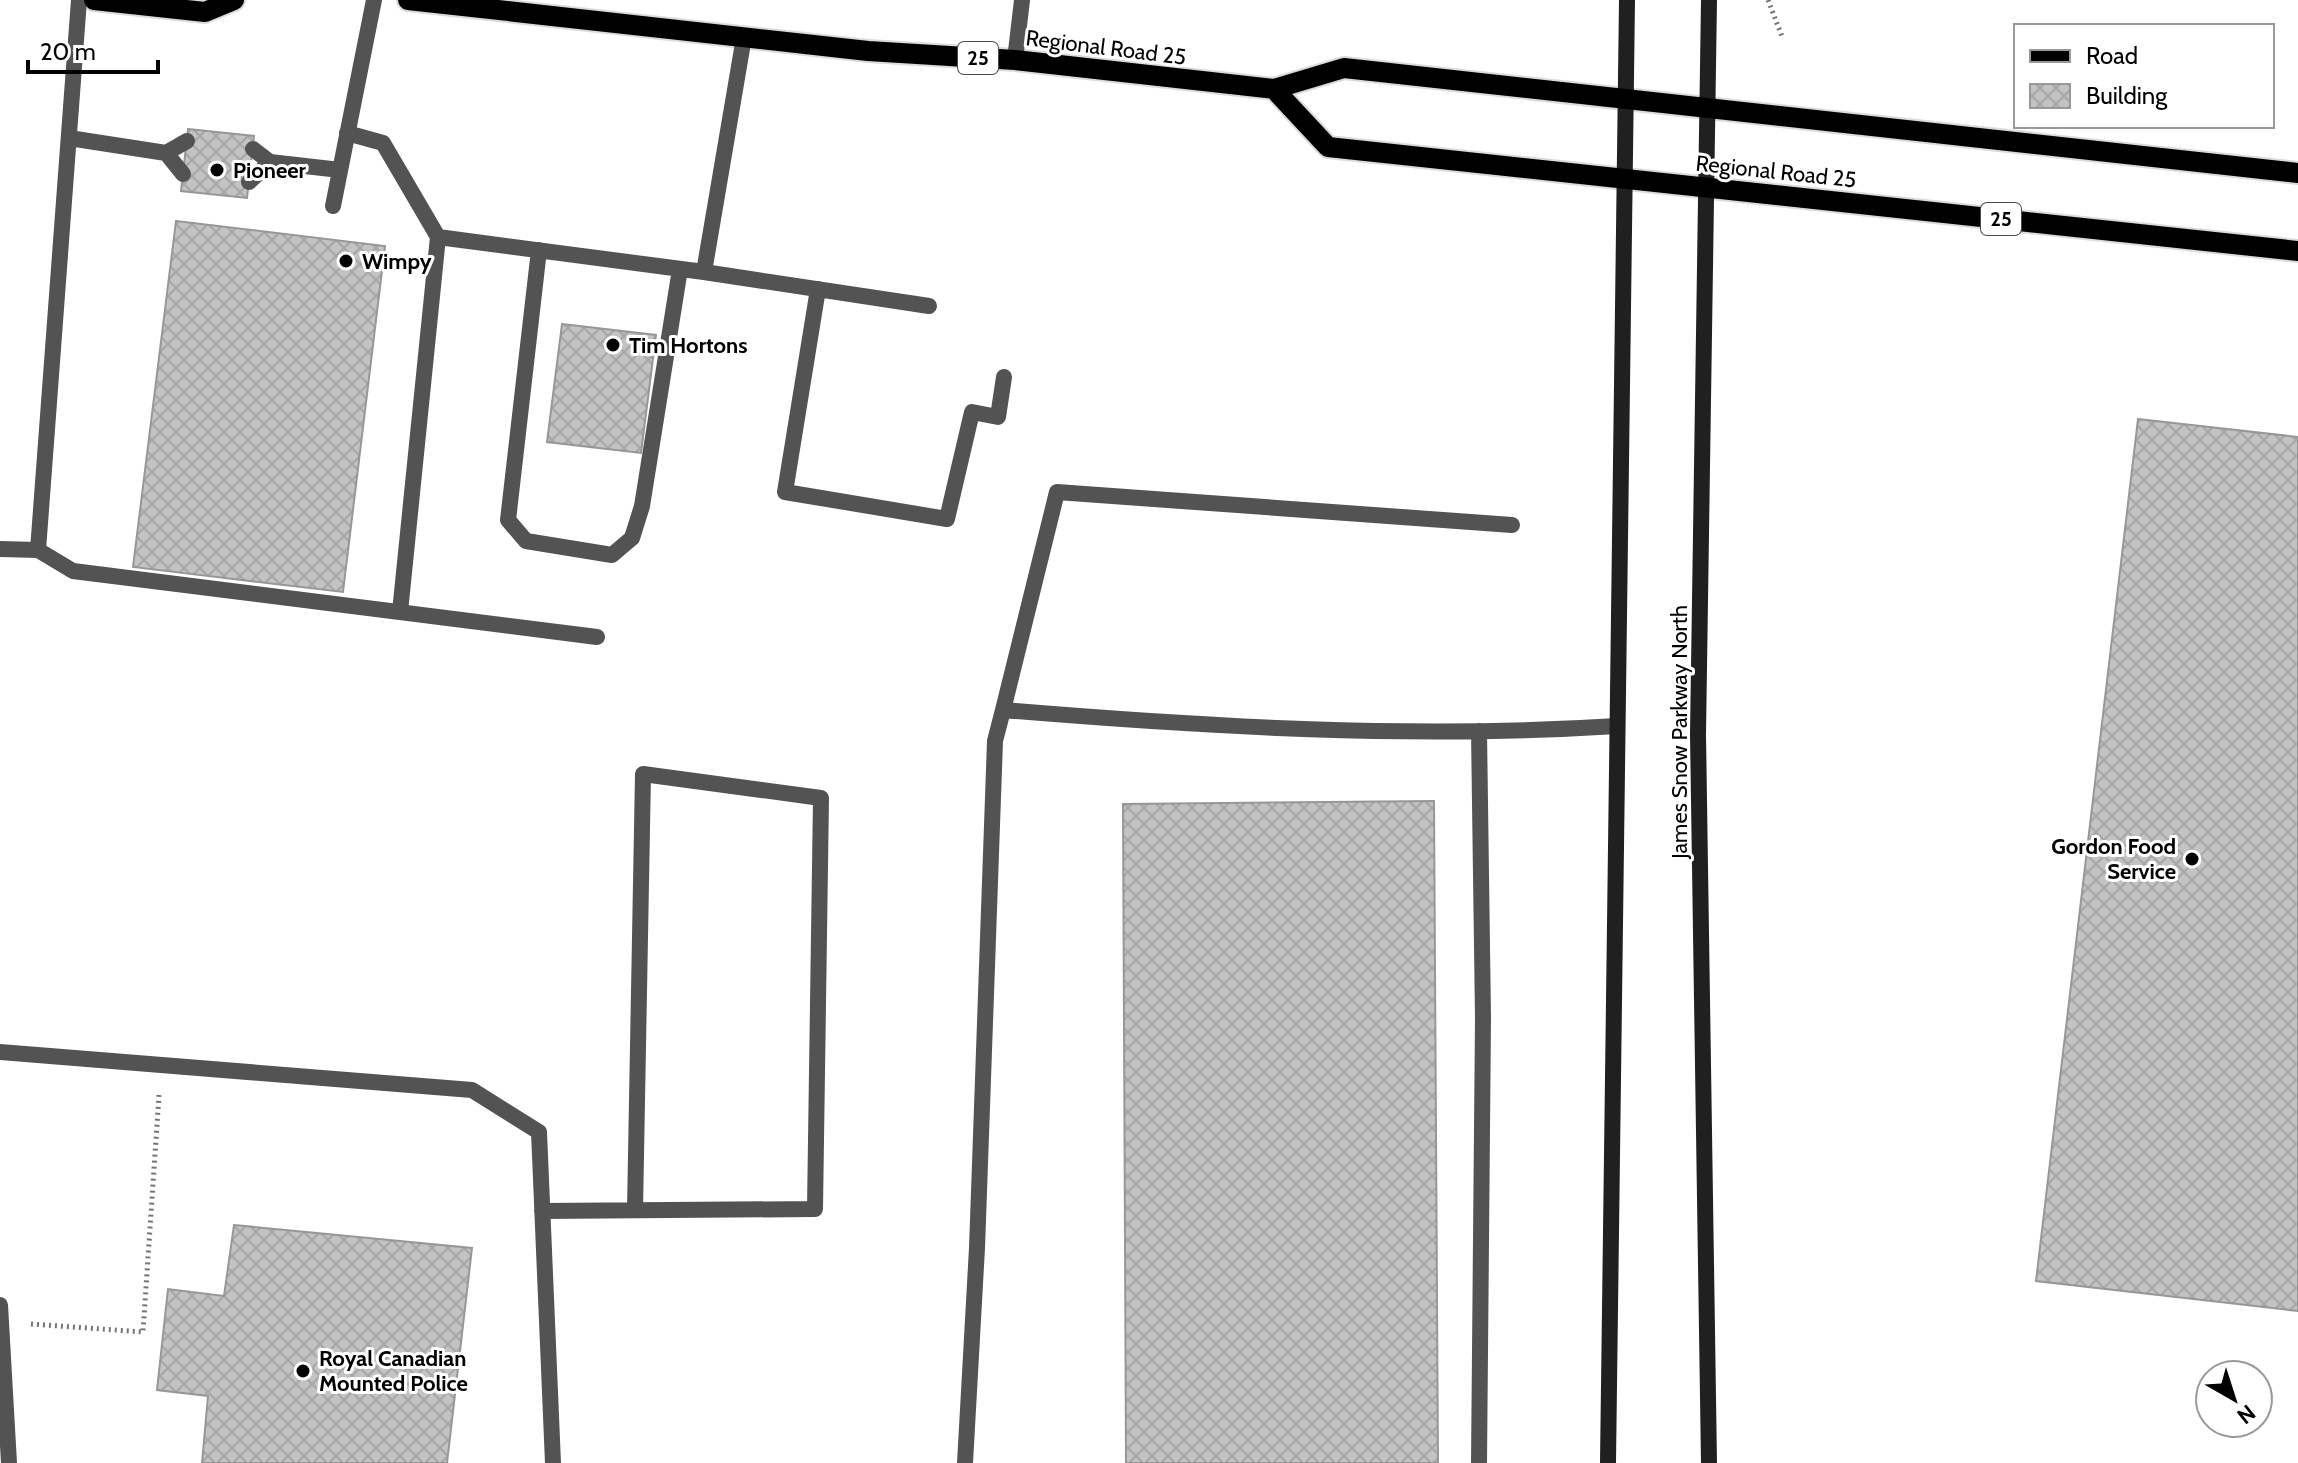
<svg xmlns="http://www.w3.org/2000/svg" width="2298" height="1463" font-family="Cabin,sans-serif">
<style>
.building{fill:url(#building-cross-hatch);stroke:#979797;stroke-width:2}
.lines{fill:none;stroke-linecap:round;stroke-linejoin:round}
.primary-casing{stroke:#dbdbdb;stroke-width:24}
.path{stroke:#757575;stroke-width:5;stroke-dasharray:2 4;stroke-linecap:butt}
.service{stroke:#535353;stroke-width:16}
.tertiary{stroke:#535353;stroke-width:16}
.secondary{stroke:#202020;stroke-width:16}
.primary{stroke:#000;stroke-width:20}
.poi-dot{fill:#000;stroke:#fff;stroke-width:3}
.labels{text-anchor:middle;stroke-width:6;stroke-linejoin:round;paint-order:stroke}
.shield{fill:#fff;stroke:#4c4c4c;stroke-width:2}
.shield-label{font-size:20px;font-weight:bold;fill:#000}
.street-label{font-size:22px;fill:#000;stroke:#fff}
.poi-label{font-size:22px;font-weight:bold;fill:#000;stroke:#fff;text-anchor:start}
</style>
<defs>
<pattern id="building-cross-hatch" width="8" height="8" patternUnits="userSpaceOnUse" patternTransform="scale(2)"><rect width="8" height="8" fill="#c3c3c3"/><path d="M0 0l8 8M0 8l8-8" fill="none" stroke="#a6a6a6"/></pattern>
</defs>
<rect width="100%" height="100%" fill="#fff"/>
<path class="building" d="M188 129 254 136 247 198 181 191Z
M176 221 385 246 343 592 133 567Z
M562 324 656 335 641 453 547 442Z
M2138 419 2298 437V1311L2036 1281Z
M1434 801 1438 1463H1126L1123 804Z
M234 1225 472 1248 447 1463H202L208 1396 157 1390 168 1289 224 1296Z"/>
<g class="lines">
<g class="primary-casing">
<path id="primary" d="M94 0 205 12 234 0
M408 0 868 51 1015 60 1274 89 1344 68 2298 173
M1274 89 1328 147 2298 251"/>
</g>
<path class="path" d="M1768 0 1783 39
M31 1324 143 1332 159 1095"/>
<path class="service" d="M1015 60 1022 0
M347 133 383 143 438 237
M69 138 166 153 183 174
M166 153 187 141
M270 162 340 170
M249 182 270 162 253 149
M333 206 374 0
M539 250 508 520 526 541 612 555 632 538 642 506 680 269
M704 272 929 306
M818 289 785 492 947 519 972 412 998 417 1004 377
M0 549 38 550 79 0
M38 550 73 571 597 637
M400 612 438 237 704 272 744 37
M1003 710 1057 492 1512 525
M0 1052 472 1090 539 1132 553 1463
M542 1211 815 1209 821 798 643 774 635 1210
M965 1463 977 1248 995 741 1003 710C1207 727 1413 739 1617 726
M1479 1463 1483 1018 1479 731"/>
<path class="tertiary" d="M0 1305 9 1463"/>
<path class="secondary" d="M1709 0 1698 734 1709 1463
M1608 1463 1627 0"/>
<use href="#primary" class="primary"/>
</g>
<g class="poi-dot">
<circle cx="217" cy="170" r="8"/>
<circle cx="346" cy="261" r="8"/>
<circle cx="613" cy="345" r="8"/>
<circle cx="2192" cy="859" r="8"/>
<circle cx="303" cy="1371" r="8"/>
</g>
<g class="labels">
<g class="shield">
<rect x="958" y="42" width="40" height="32" rx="6"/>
<rect x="1981" y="203" width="40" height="32" rx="6"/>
</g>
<g class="shield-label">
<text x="978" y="65">25</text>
<text x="2001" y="226">25</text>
</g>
<g class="street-label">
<text transform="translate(1106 47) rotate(7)" y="8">Regional Road 25</text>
<text transform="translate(1776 171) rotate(6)" y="8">Regional Road 25</text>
<text transform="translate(1679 732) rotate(-90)" y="8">James Snow Parkway North</text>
</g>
<g class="poi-label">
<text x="233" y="178">Pioneer</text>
<text x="362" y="269">Wimpy</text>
<text x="629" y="353">Tim Hortons</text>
<text x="2176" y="854" text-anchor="end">Gordon Food<tspan x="2176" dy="25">Service</tspan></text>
<text x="319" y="1366">Royal Canadian<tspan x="319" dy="25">Mounted Police</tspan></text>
</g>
</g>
<rect x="2014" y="24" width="260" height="104" fill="#ffffff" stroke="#999999" stroke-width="2"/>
<rect x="2030" y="50" width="40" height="12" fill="#000000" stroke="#999999" stroke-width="2"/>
<text x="2086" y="64" font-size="24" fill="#000000">Road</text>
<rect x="2030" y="84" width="40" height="24" fill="url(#building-cross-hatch)" stroke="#999999" stroke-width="2"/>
<text x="2086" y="104" font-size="24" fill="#000000">Building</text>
<g transform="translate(2234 1399) rotate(141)"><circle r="38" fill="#ffffff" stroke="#999999" stroke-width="2"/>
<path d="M0-6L14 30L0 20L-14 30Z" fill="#000000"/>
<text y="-12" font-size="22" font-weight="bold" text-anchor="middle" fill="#000000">N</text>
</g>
<path d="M28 60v12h130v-12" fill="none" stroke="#000000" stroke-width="4"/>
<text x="40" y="60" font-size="24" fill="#000000" stroke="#ffffff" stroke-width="6" paint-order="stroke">20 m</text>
</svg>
